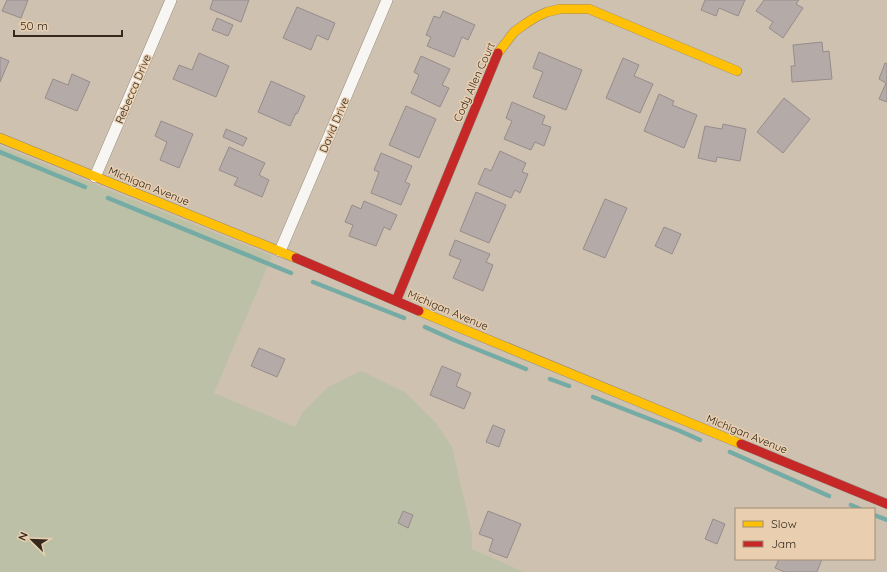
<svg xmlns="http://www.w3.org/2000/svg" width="887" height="572" font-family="Quicksand,sans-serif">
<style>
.green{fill:#bbc0a6}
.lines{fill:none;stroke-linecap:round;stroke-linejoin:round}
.stream{stroke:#75aba5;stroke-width:4.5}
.building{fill:#b4aaa8;stroke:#968c8b}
.street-casing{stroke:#908678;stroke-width:12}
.slow-casing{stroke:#908678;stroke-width:10}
.jam-casing{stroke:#908678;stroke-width:10}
.street{stroke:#f8f6f3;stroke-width:11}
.slow{stroke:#ffc107;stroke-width:9}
.jam{stroke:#c62828;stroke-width:9}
.labels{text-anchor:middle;stroke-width:3;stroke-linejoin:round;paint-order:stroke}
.street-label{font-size:11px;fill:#33291d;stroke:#e9cfb0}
</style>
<rect width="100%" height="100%" fill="#cfc1b0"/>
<path class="green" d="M0 146 272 256 214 393 295 427 303 412 328 387 361 371 405 392 436 423 452 447 472 533V549L524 572H0Z"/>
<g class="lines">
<path class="stream" d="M0 152 85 187
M108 198 291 273
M313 282 404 318
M425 327 454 340 526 369
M550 379 569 386
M593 397 680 431 700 440
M730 452 829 496
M851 505 860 509
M874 515 887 520"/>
</g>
<path class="building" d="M7 0H28L21 18 2 11Z
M213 0H249L241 22 210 9Z
M705 0H745L738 16 719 8 716 16 701 10Z
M764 0H799L796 4 803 8 783 38 769 28 773 22 756 11Z
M297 7 335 23 328 40 317 35 311 50 283 38Z
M443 11 475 25 468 40 462 37 454 57 427 46 431 37 426 35 434 16 440 18Z
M217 18 233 25 228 36 212 30Z
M822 42 823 52 829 51 832 79 792 82 791 66H795L793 45Z
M539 52 582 70 566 110 533 97 543 72 533 68Z
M199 53 229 66 216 97 173 79 179 65 192 70Z
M421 56 450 69 442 85 449 88 440 107 411 93 419 75 414 72Z
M0 57 9 61 0 82Z
M623 58 639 65 634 76 653 84 640 113 606 98Z
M885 63 887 64V102L879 99 886 83 879 79Z
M72 74 90 82 77 111 45 98 53 79 68 85Z
M271 81 305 96 297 114 296 113 290 126 258 112Z
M659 94 674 101 672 105 697 115 684 148 644 131Z
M784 98 810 119 783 153 757 132Z
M512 102 545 116 542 124 551 127 544 146 535 142 531 150 504 139 512 121 506 118Z
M406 106 436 119 419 158 389 145Z
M161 121 193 134 179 168 160 160 167 142 155 136Z
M723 124 746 129 740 161 717 157 716 162 698 158 705 126 722 129Z
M226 129 247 138 243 146 223 137Z
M229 147 265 163 259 175 269 180 262 197 234 185 238 178 219 170Z
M500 151 526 163 522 172 528 174 520 193 515 190 511 198 478 184 485 168 491 171Z
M381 153 412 166 405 182 410 184 401 205 371 193 379 172 374 170Z
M476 192 506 205 489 243 460 231Z
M605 199 627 208 605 258 583 249Z
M364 201 397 215 390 230 384 227 376 246 349 236 353 225 345 222 352 205 361 209Z
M664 227 681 234 672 254 655 246Z
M455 240 490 254 486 262 493 265 483 291 453 278 461 260 449 255Z
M259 348 285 359 277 377 251 366Z
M442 366 461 374 456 386 471 393 464 409 430 395Z
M493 425 505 430 499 447 486 442Z
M403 511 413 515 408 528 398 523Z
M488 511 521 524 507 558 489 551 493 539 479 534Z
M713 519 725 524 717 544 705 539Z
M779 559H822L817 572H785L775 568Z"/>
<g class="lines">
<g class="street-casing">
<path id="street" d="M95 177 171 0
M280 251 387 0"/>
</g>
<g class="slow-casing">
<path id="slow" d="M498 53 514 32 525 24 536 17 547 12 560 9H589L737 71
M0 138 296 258
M419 311 741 444"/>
</g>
<g class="jam-casing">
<path id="jam" d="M296 258 419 311
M396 301 498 53
M741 444 887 504"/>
</g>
<use href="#street" class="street"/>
<use href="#slow" class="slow"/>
<use href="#jam" class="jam"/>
</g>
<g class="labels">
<g class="street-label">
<text transform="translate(474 82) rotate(-66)" y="4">Cody Allen Court</text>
<text transform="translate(133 89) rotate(-67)" y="4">Rebecca Drive</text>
<text transform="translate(334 125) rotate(-67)" y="4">David Drive</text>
<text transform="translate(149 186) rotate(22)" y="4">Michigan Avenue</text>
<text transform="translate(448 310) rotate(23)" y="4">Michigan Avenue</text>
<text transform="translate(747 434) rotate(22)" y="4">Michigan Avenue</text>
</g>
</g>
<rect x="735" y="508" width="140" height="52" fill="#e9cfb0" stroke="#a08d75"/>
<rect x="743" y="521" width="20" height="6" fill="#ffc107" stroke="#a08d75"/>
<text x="771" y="528" font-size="12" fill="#33291d">Slow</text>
<rect x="743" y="541" width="20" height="6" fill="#c62828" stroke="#a08d75"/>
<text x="771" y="548" font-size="12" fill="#33291d">Jam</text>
<g transform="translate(32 540) rotate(293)" stroke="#e9cfb0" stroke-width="3" paint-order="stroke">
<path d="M0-3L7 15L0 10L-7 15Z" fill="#33291d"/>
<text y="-6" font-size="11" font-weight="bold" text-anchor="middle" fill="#33291d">N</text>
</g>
<path d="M14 30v6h108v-6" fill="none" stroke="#33291d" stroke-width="2"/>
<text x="20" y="30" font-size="12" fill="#33291d" stroke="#e9cfb0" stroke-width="3" paint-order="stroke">50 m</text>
</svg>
